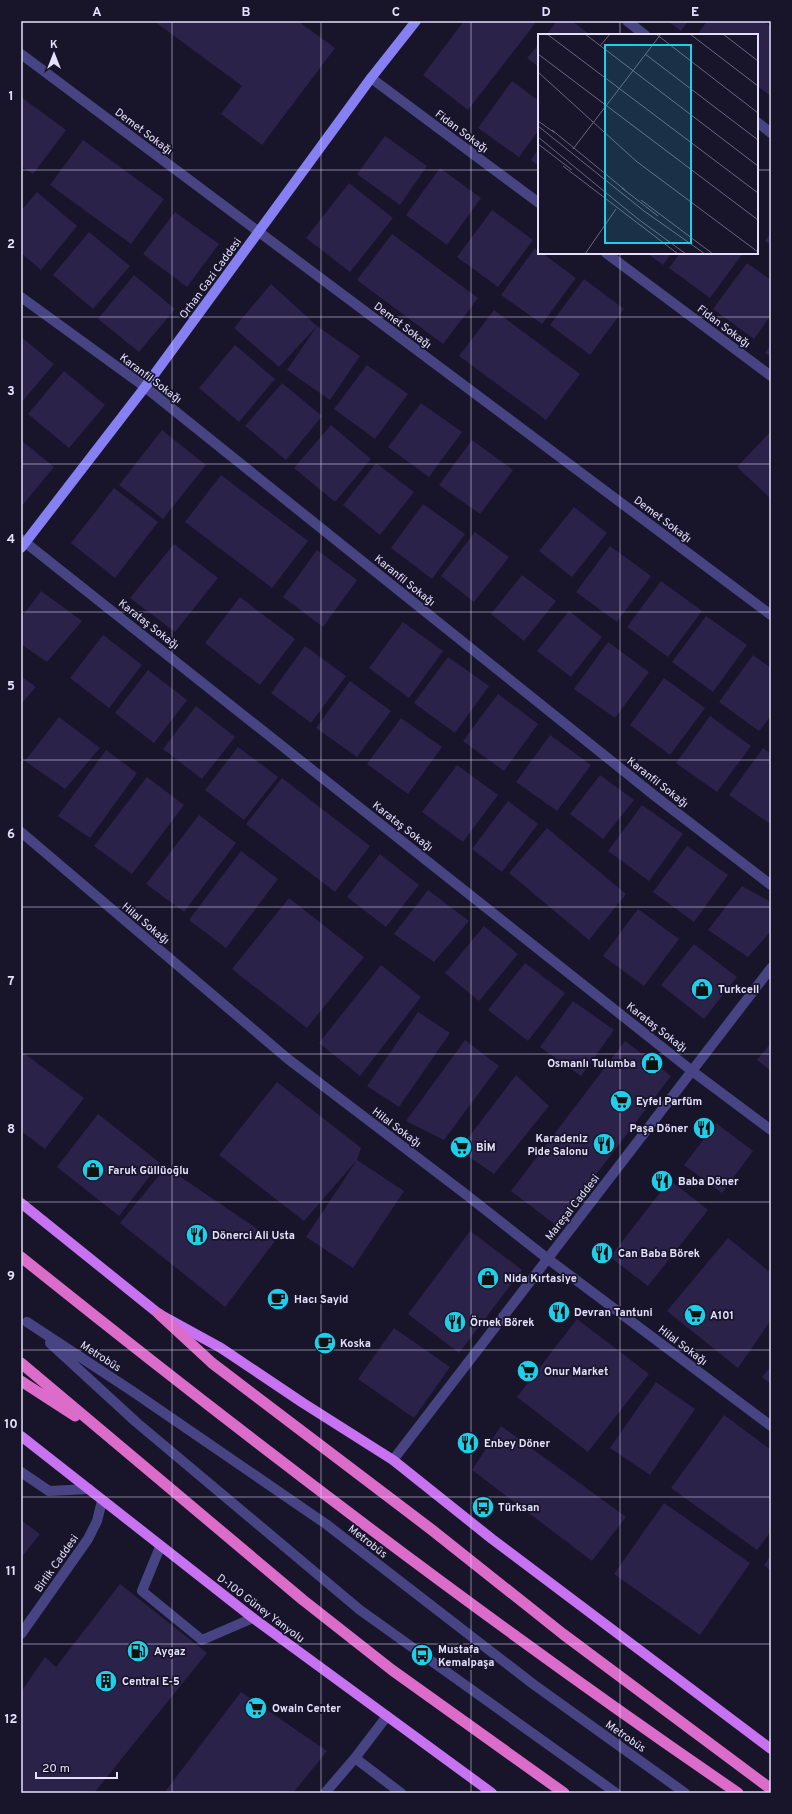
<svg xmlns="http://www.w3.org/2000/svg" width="792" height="1814" font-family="Overpass,sans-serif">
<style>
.building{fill:#2b2249}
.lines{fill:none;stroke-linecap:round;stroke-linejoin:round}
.service{stroke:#484484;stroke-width:10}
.pedestrian{stroke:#484484;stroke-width:10}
.minor{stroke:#484484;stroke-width:10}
.tertiary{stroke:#484484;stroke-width:10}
.secondary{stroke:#8780f3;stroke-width:10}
.primary{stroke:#c672f1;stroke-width:10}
.trunk{stroke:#db6cca;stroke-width:11}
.grid{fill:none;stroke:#e4e0fc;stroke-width:1;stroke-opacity:0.55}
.labels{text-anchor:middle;stroke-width:3.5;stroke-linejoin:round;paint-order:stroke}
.street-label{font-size:11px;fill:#e4e0fc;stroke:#18142a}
.poi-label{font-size:11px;font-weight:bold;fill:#e4e0fc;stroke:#18142a;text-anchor:start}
.inset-road{fill:none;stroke:#6a667e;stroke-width:1}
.view{fill:#1fcee9;fill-opacity:0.15;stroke:#1fcee9;stroke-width:2}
.inset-edge{fill:none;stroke:#e4e0fc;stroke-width:2}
.neatline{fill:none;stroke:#e4e0fc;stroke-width:1.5}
.grid-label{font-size:13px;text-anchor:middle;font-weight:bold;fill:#e4e0fc}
</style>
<rect width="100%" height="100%" fill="#18142a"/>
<path class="building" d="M154 21H298L335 48 262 145 221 114 242 86Z
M464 21H537L468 110 423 75Z
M557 21H572L590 35H546Z
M668 21H688L681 31Z
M707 21H763L771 27V96L757 86V35H697Z
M539 44V67L527 58Z
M512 81 539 101V130L519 157 478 128Z
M21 97 66 130 33 174 21 166Z
M385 136 427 166 400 205 357 174Z
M83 140 164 199 131 244 50 185Z
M539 148V166L531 160Z
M440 168 481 198 447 245 406 215Z
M349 183 393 218 350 272 306 238Z
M37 192 77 226 41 270 21 253V211Z
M492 210 533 240 498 287 457 257Z
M175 212 219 244 187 287 143 254Z
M89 232 130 266 93 309 53 275Z
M771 233V245L765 241Z
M392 234 478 298 443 344 357 280Z
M535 248 539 253H542L576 278 542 324 501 295Z
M647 253H672L663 265Z
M680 253H743L710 298 669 268Z
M747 263 771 280V315L754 339 713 309Z
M134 275 175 309 139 352 98 319Z
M584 279 624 309 590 355 550 325Z
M271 284 317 326 360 356 330 400 287 370 317 326 279 367 234 328Z
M494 310 580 374 546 420 459 356Z
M21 337 54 364 21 403Z
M235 345 275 379 239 422 199 388Z
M771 345V357L765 353Z
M367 365 408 394 375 439 334 409Z
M64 371 105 405 69 448 28 414Z
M282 383 322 416 286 460 245 426Z
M421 403 462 432 429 477 388 447Z
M331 425 371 459 335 502 294 468Z
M162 430 206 465 163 519 119 485Z
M771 431V496L769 497 737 467Z
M21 440 54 467 21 507Z
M472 440 513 470 480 514 439 485Z
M376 463 414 492 380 535 343 505Z
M221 475 308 541 272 588 185 522Z
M114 488 158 522 115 578 71 543Z
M423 504 465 534 432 579 391 548Z
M574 507 607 533 572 577 539 551Z
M475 532 509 557 474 602 441 576Z
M174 544 218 578 175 632 130 598Z
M610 546 651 576 617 622 576 592Z
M317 550 357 580 323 627 283 597Z
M522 575 556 601 524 641 491 614Z
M661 581 702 611 668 657 627 627Z
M41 591 82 621 47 662 21 644V618Z
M240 597 295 639 260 685 205 643Z
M569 611 602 637 571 677 537 651Z
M706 616 747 645 713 692 672 662Z
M403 622 443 651 409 698 369 668Z
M103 635 142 665 109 708 70 678Z
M608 642 649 672 615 718 574 689Z
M305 646 346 676 311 723 271 693Z
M753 655 771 668V716L759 731 719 702Z
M448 657 489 686 455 733 414 703Z
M148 670 187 700 154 743 115 713Z
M21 676 36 687 21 704Z
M664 678 705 708 670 755 630 725Z
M350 681 391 711 357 757 316 728Z
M498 694 538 724 504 771 463 741Z
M196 706 235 737 202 779 163 749Z
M710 716 751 746 717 792 676 763Z
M59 717 100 748 65 789 25 761Z
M401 718 442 747 408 794 367 764Z
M550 735 591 765 557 811 516 782Z
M238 747 278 777 244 820 205 790Z
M763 748 771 754 770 824 729 795Z
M106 750 137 773 90 838 58 816Z
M457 765 498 795 463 842 422 812Z
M600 775 634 800 603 839 570 814Z
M147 777 184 805 132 874 94 846Z
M282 778 370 846 335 892 246 824Z
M508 801 538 824 502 872 472 849Z
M642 805 683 834 649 881 608 851Z
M199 815 236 843 184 912 146 884Z
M547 828 626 894 589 940 509 873Z
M687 846 728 875 694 922 653 892Z
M241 851 278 879 226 948 189 920Z
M380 854 419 885 386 927 347 897Z
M742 886 771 902V931L748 957 708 930Z
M428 890 469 921 434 962 394 934Z
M289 898 364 957 307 1028 232 969Z
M638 909 679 939 644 986 603 956Z
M484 926 518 954 479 1001 445 973Z
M694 944 737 977 704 1019 661 985Z
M525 963 565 993 528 1041 488 1010Z
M381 965 421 997 360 1076 319 1043Z
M573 1001 614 1030 581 1076 540 1047Z
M418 1012 450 1033 399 1107 367 1086Z
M465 1040 499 1066 444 1140 406 1121Z
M625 1041 671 1076 557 1226 511 1191Z
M771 1043V1071L757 1060Z
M21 1051 84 1098 45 1149 21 1131Z
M516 1075 549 1106 494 1174 459 1150Z
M277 1082 361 1148 357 1160 404 1191 353 1268 306 1237 357 1160 304 1221 219 1155Z
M98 1114 160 1163 119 1216 57 1167Z
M716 1123 753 1151 722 1193 684 1165Z
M166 1167 275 1241 225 1307 120 1223Z
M670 1180 708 1210 648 1286 610 1257Z
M470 1231 522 1270 459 1353 408 1314Z
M728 1238 771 1273V1320L738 1368 667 1311Z
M577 1319 649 1374 588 1452 517 1397Z
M394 1328 450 1367 414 1418 358 1379Z
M771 1366V1384L762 1377Z
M656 1382 695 1409 650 1475 610 1448Z
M724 1415 771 1450V1531L757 1550 671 1488Z
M501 1426 626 1517 592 1561 472 1470Z
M664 1503 750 1563 700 1635 614 1574Z
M21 1520 40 1534 21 1558Z
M771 1555V1571L764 1565Z
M120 1584 207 1653 94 1793H21V1692L45 1657 56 1667Z
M241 1692 327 1751 293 1793H164Z"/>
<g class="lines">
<path class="service" d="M27 1322 132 1391 326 1524 533 1684 685 1793
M50 1343 136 1422 360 1610 616 1793
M21 1472 49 1491 89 1489
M160 1547 142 1591 202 1640 253 1618
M355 1758 401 1793
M325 1793 355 1758 387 1716"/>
<path class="pedestrian" d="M393 1460 771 968"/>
<path class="minor" d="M627 21 645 35
M21 54 771 615
M371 78 539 203
M757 122 771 133
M606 253 771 376
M21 297 145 387 655 796 771 885
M21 539 692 1071 771 1130
M21 832 288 1059 464 1193 548 1259 771 1426"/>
<path class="tertiary" d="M21 1634 88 1539 97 1521 102 1501"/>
<path class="secondary" d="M21 548 145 387 371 78 416 21"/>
<path class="primary" d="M21 1203 159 1314 221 1348 303 1403 393 1460 492 1539 771 1749
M21 1436 253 1618 492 1793"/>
<path class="trunk" d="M21 1257C254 1444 492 1625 738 1793
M159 1314 212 1363 432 1530 563 1634 771 1789
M21 1363 303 1600 392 1670 564 1793
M21 1381 75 1416"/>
</g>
<path class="grid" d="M172 21V1793M321 21V1793M471 21V1793M620 21V35M21 170H539M757 170H771M620 253V1793M21 317H771M21 464H771M21 612H771M21 760H771M21 907H771M21 1054H771M21 1202H771M21 1350H771M21 1497H771M21 1644H771"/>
<defs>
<g id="shop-disc" transform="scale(1.15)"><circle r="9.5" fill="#1fcee9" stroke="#18142a"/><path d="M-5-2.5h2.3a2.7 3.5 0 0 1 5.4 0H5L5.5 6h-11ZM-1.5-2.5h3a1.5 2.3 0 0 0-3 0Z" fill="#111"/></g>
<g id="supermarket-disc" transform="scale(1.15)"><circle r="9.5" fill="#1fcee9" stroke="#18142a"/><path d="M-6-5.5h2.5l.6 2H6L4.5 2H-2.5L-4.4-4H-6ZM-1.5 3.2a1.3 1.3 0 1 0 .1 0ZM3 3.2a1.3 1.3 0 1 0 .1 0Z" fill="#111"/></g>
<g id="restaurant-disc" transform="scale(1.15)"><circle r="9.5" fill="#1fcee9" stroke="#18142a"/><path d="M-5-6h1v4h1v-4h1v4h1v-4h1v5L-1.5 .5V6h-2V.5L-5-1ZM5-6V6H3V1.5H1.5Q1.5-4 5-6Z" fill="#111"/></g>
<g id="cafe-disc" transform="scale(1.15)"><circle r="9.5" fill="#1fcee9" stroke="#18142a"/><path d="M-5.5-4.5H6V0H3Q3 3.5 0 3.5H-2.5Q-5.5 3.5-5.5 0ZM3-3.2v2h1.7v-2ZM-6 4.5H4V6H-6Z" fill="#111"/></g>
<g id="bus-disc" transform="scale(1.15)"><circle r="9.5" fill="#1fcee9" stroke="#18142a"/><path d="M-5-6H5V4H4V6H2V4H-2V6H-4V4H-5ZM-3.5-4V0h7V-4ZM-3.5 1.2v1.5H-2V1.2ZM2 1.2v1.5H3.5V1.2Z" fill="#111"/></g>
<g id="fuel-disc" transform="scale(1.15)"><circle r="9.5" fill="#1fcee9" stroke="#18142a"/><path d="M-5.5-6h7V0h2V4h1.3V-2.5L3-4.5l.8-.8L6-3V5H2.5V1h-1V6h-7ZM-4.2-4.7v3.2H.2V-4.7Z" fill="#111"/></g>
<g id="building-disc" transform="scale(1.15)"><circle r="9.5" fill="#1fcee9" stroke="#18142a"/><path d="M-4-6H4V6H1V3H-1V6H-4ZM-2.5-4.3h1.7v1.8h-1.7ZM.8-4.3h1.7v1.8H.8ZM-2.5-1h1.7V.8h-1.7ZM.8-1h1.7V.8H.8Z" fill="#111"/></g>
</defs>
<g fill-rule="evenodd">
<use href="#shop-disc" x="702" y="989"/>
<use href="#shop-disc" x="652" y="1063"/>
<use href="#supermarket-disc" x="621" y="1101"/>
<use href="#restaurant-disc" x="704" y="1128"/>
<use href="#restaurant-disc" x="604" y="1144"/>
<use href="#supermarket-disc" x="461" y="1147"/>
<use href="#shop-disc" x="93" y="1170"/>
<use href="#restaurant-disc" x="662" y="1181"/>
<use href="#restaurant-disc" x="197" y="1235"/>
<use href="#restaurant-disc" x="602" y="1253"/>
<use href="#shop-disc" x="488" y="1278"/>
<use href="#cafe-disc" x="278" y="1299"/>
<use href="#restaurant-disc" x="559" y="1312"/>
<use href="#supermarket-disc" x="695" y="1315"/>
<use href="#restaurant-disc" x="455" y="1322"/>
<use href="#cafe-disc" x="325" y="1343"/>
<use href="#supermarket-disc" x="528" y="1371"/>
<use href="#restaurant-disc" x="468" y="1443"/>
<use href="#bus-disc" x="483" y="1507"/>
<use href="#fuel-disc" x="138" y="1651"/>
<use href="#bus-disc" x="422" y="1655"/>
<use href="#building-disc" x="106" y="1681"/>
<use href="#supermarket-disc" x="256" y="1708"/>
</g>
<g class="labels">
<g class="street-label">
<text transform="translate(144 131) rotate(37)" y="4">Demet Sokağı</text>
<text transform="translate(462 131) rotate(37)" y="4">Fidan Sokağı</text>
<text transform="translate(210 278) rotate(-54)" y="4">Orhan Gazi Caddesi</text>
<text transform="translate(403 325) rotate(37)" y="4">Demet Sokağı</text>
<text transform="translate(724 326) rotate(37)" y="4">Fidan Sokağı</text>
<text transform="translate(151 378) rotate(37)" y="4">Karanfil Sokağı</text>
<text transform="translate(663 519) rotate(37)" y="4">Demet Sokağı</text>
<text transform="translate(405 580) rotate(39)" y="4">Karanfil Sokağı</text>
<text transform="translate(149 624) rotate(38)" y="4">Karataş Sokağı</text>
<text transform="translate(658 782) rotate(38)" y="4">Karanfil Sokağı</text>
<text transform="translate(403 826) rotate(38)" y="4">Karataş Sokağı</text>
<text transform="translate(146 923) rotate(40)" y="4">Hilal Sokağı</text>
<text transform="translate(657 1027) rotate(38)" y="4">Karataş Sokağı</text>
<text transform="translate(397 1127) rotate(37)" y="4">Hilal Sokağı</text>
<text transform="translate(572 1207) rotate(-52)" y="4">Mareşal Caddesi</text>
<text transform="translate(683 1345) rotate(37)" y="4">Hilal Sokağı</text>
<text transform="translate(101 1356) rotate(33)" y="4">Metrobüs</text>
<text transform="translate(368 1541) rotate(38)" y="4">Metrobüs</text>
<text transform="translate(56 1563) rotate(-55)" y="4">Birlik Caddesi</text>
<text transform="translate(261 1608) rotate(37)" y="4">D-100 Güney Yanyolu</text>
<text transform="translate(626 1736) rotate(35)" y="4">Metrobüs</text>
</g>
<g class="poi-label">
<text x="718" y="993">Turkcell</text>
<text x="636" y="1067" text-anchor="end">Osmanlı Tulumba</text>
<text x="636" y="1105">Eyfel Parfüm</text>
<text x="688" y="1132" text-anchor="end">Paşa Döner</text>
<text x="588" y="1142" text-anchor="end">Karadeniz<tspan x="588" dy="13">Pide Salonu</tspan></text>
<text x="476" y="1151">BİM</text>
<text x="108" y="1174">Faruk Güllüoğlu</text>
<text x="678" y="1185">Baba Döner</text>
<text x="212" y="1239">Dönerci Ali Usta</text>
<text x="618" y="1257">Can Baba Börek</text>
<text x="504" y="1282">Nida Kırtasiye</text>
<text x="294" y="1303">Hacı Sayid</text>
<text x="574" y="1316">Devran Tantuni</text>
<text x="710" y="1319">A101</text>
<text x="470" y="1326">Örnek Börek</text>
<text x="340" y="1347">Koska</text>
<text x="544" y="1375">Onur Market</text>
<text x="484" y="1447">Enbey Döner</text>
<text x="498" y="1511">Türksan</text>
<text x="438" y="1653">Mustafa<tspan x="438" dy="13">Kemalpaşa</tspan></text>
<text x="154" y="1655">Aygaz</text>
<text x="122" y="1685">Central E-5</text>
<text x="272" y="1712">Owain Center</text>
</g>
</g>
<g transform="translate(538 34)">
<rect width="220" height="220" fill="#18142a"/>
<path class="inset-road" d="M9 0 220 159M47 0 220 132M118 0 220 79M152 0 220 52M185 0 220 27M62 12 72 0M0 20 220 186M107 20 220 106M0 38 98 127 220 218M0 87 17 99M0 92 106 177 167 220M14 96 87 156M0 103 100 185 148 220M0 110 34 136M35 115 123 0M25 132 140 220M84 154 120 182M103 166 175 220M47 220 78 175"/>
<path class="view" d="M67 11H153V209H67Z"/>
<rect width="220" height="220" class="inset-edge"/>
</g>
<rect width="792" height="1814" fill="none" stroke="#18142a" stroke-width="44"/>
<g transform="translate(54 54)" stroke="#18142a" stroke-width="3" paint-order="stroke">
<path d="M0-3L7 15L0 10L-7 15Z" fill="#e4e0fc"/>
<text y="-6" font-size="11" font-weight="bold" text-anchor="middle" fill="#e4e0fc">K</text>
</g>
<path d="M36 1772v6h81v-6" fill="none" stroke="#e4e0fc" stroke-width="2"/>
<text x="42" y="1772" font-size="12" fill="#e4e0fc" stroke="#18142a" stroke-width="3" paint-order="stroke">20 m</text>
<rect x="22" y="22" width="748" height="1770" class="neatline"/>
<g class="grid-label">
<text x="97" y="16">A</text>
<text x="246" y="16">B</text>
<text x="396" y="16">C</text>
<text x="546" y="16">D</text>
<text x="695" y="16">E</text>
<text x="11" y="100">1</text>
<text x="11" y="248">2</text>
<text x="11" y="395">3</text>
<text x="11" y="543">4</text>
<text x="11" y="690">5</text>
<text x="11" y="838">6</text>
<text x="11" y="985">7</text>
<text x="11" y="1133">8</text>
<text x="11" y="1280">9</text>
<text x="11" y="1428">10</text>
<text x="11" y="1575">11</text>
<text x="11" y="1723">12</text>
</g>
</svg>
